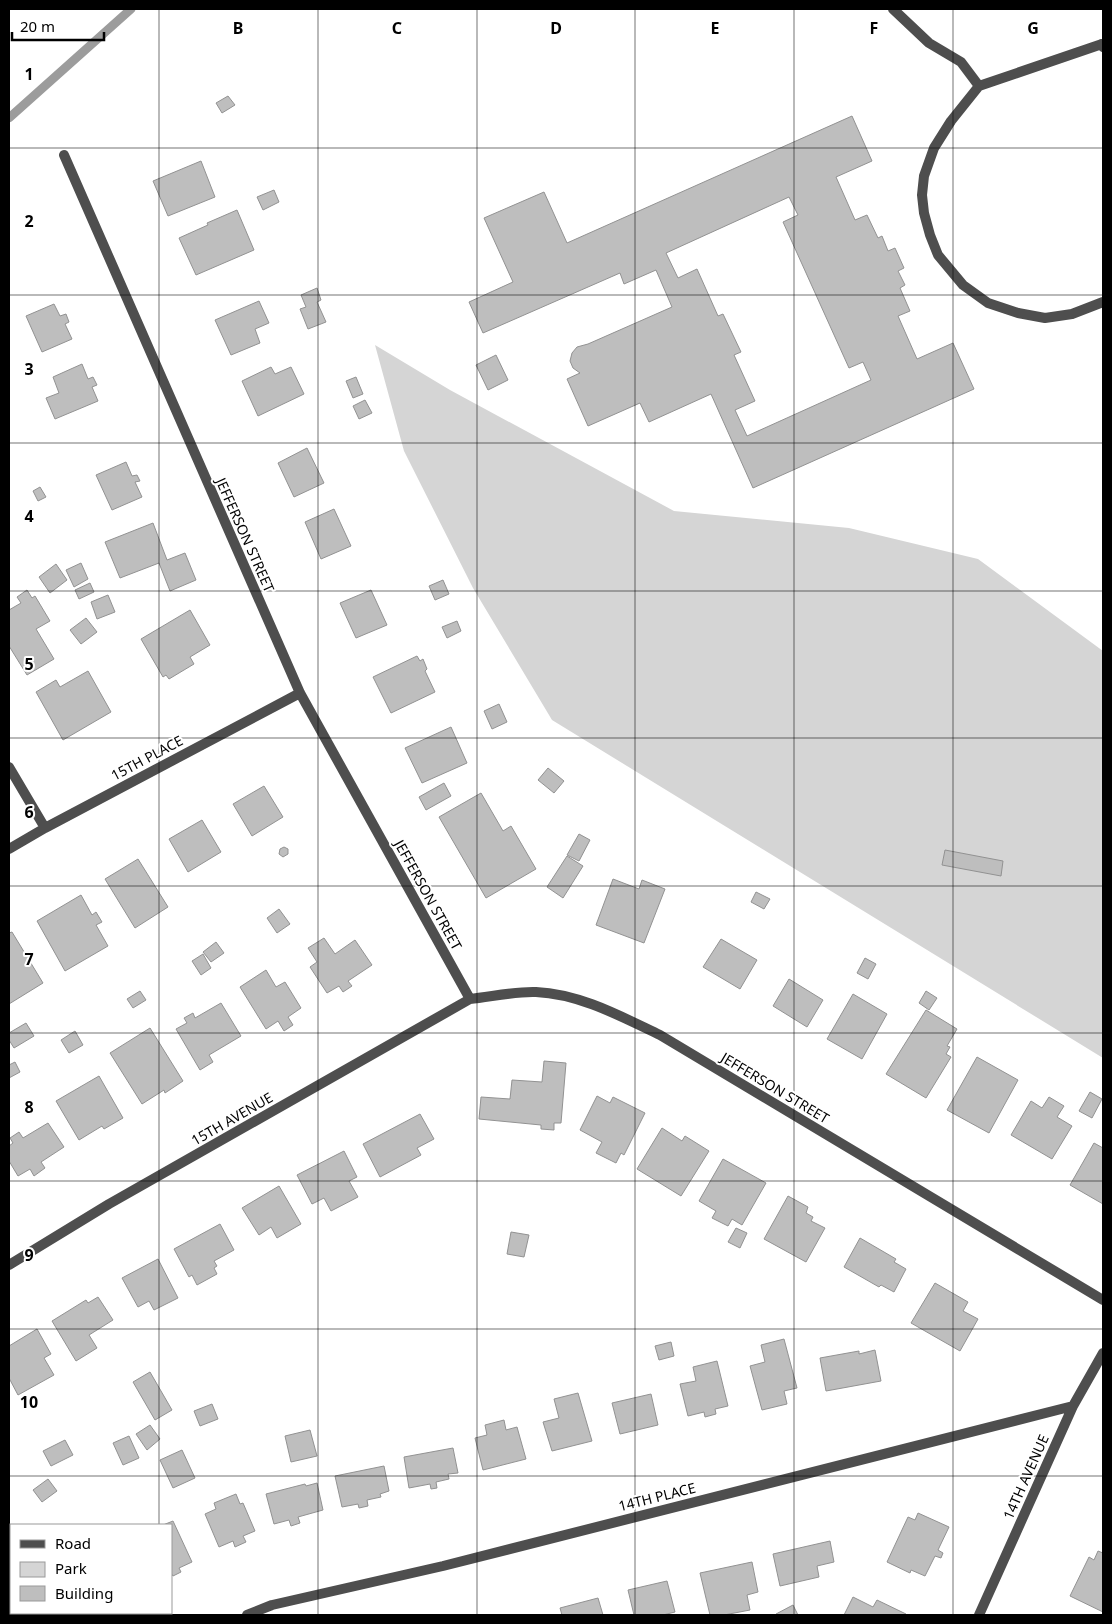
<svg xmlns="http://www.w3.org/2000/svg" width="1112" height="1624" font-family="'Noto Sans',sans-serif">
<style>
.green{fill:#d5d5d5}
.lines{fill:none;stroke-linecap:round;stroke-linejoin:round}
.stream{stroke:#9c9c9c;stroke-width:9}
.building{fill:#bebebe;stroke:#929292;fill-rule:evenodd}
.service{stroke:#4e4e4e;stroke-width:10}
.minor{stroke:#4e4e4e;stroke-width:10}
.grid{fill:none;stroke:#000;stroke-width:1;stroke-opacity:0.55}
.labels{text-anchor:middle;stroke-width:4;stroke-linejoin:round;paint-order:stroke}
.street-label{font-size:14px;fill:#000;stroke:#fff}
.grid-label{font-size:16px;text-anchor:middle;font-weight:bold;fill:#000;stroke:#fff;stroke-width:4;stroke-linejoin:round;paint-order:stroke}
</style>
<rect width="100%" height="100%" fill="#fff"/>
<path class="green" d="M375 345 450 390 674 511 849 528 978 559 1103 651V1058L552 720 473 588 404 451Z"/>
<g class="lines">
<path class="stream" d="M9 118 131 9"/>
</g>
<path class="building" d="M228 96 235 105 222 113 216 103Z
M852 116 872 161 836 177 855 220 867 215 878 238 882 236 888 251 895 248 904 268 898 271 905 285 900 288 910 311 898 316 917 359 953 343 974 389 753 488 711 394 649 422 640 403 588 426 567 379 580 373 573 368 570 361 572 353 577 347 588 344 672 307 656 270 624 284 620 273 483 333 469 302 513 282 484 218 544 192 567 243ZM789 197 798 215 783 222 849 368 863 362 871 380 747 436 735 410 755 401 734 355 741 352 723 314 718 316 697 269 678 278 666 253Z
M201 161 215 197 168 216 153 181Z
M274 190 279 202 263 210 257 197Z
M237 210 254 250 196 275 179 238 208 225 207 223Z
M317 288 321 300 317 302 326 322 308 329 300 309 306 307 301 295Z
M259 301 269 323 255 329 260 343 231 355 215 320Z
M54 304 60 316 66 314 69 322 65 324 72 339 42 352 26 316Z
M496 355 508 380 488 390 476 365Z
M82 364 88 379 93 377 97 385 92 387 98 401 55 419 46 398 59 393 53 377Z
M271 367 275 374 291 367 304 394 258 416 242 381Z
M356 377 363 394 353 398 346 381Z
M365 400 372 413 359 419 353 406Z
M307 448 324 483 294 497 278 463Z
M126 462 132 476 137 475 140 481 135 482 142 497 112 510 96 475Z
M40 487 46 497 38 501 33 491Z
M334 509 351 546 321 559 305 522Z
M153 523 167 560 185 553 196 580 170 591 159 563 120 578 105 542Z
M81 563 88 579 74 587 66 570Z
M56 564 67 580 50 593 39 577Z
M443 580 449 594 435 600 429 586Z
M90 583 94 592 79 599 75 590Z
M27 590 32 598 35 596 50 621 36 629 54 659 27 675 9 646V610L21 603 17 597Z
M371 590 387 625 356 638 340 603Z
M108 595 115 612 97 619 91 602Z
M190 610 210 645 190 657 194 664 169 679 166 675 163 677 141 639Z
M86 618 97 632 81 644 70 630Z
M457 621 461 631 447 638 442 627Z
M417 656 420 661 423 659 427 669 425 671 435 692 391 713 373 677Z
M88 671 111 712 63 740 36 692 56 680 60 687Z
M499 704 507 722 492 729 484 711Z
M451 727 467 763 422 783 405 748Z
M548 768 564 781 554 793 538 780Z
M444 783 451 796 426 810 419 797Z
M264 786 283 817 252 836 233 804Z
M481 793 503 831 511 826 536 869 486 898 439 817Z
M202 820 221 852 188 872 169 839Z
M579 834 590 840 579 861 567 855Z
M284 847 288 849V854L283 857 279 854 280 849Z
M945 850 1003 861 1001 876 942 865Z
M567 856 583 866 563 898 547 887Z
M138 859 168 907 135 928 105 879Z
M613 879 639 889 642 880 665 889 644 943 596 925Z
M756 892 770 899 764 909 751 902Z
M81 895 92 915 96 912 102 922 96 925 108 946 65 971 37 921Z
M279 909 290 924 277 933 267 918Z
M12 932 43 983 9 1004V933Z
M324 938 335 954 355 940 372 965 348 981 352 986 343 992 339 986 327 993 310 967 317 962 308 948Z
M721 939 757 960 740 989 703 967Z
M216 942 224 953 211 962 203 952Z
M203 954 211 968 201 975 192 961Z
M865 958 876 964 868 979 857 973Z
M266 970 276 987 285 982 301 1008 288 1017 293 1025 284 1031 278 1021 266 1029 240 987Z
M789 979 823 1000 807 1027 773 1006Z
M140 991 146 1000 133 1008 127 999Z
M926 991 937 998 929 1010 919 1003Z
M853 994 887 1014 862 1059 827 1039Z
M221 1003 241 1036 209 1055 213 1062 200 1070 176 1029 187 1023 184 1018 193 1013 195 1018Z
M926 1010 957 1029 947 1046 950 1047 946 1054 951 1057 926 1098 886 1074Z
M26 1023 34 1036 14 1048 9 1040V1033Z
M150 1028 183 1081 165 1093 164 1090 142 1104 110 1053Z
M75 1031 83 1045 69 1053 61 1040Z
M977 1057 1018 1080 989 1133 947 1110Z
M544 1061 566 1063 561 1123H554V1130L541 1129V1125L479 1119 481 1097 510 1099 512 1080 542 1082Z
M15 1062 20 1072 9 1078V1065Z
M99 1076 123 1118 104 1129 102 1126 79 1140 56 1101Z
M1090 1092 1102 1099 1092 1118 1079 1111Z
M597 1096 610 1103 613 1097 645 1113 624 1155 621 1153 616 1163 596 1153 602 1142 580 1130Z
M1049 1097 1064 1106 1057 1117 1072 1126 1052 1159 1011 1135 1031 1101 1042 1108Z
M420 1114 434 1139 417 1148 421 1155 380 1177 363 1144Z
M48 1123 64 1147 41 1162 45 1168 34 1176 30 1169 18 1176 9 1161V1146L13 1143 10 1138 19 1132 23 1138Z
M662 1128 682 1141 685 1136 709 1151 681 1196 637 1169Z
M1094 1143 1103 1148V1204L1070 1185Z
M344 1151 357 1177 349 1181 358 1197 331 1211 324 1198 312 1204 297 1175Z
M723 1159 766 1183 742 1225 732 1219 728 1226 712 1218 716 1211 699 1201Z
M279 1186 301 1224 277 1238 271 1227 259 1235 242 1208Z
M788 1196 808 1207 806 1213 813 1217 811 1221 825 1228 806 1262 764 1239Z
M220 1224 234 1250 214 1261 217 1266 214 1268 217 1274 197 1285 192 1275 189 1277 174 1249Z
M736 1228 747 1233 740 1248 728 1242Z
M511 1232 529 1235 524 1257 507 1254Z
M860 1238 896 1259 894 1262 906 1269 894 1292 881 1285 879 1287 844 1267Z
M158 1259 178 1298 154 1310 149 1301 138 1307 122 1278Z
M935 1283 968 1302 963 1311 978 1319 960 1351 911 1323Z
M98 1297 113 1320 89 1335 97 1348 76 1361 52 1321 86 1300 88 1303Z
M37 1329 51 1354 44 1358 54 1375 18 1395 9 1378V1346Z
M784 1339 797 1388 784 1391 787 1404 762 1410 750 1366 765 1362 761 1345Z
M671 1342 674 1356 659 1360 655 1346Z
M875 1350 881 1381 826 1391 820 1358 859 1351V1354Z
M717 1361 728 1406 715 1409 716 1414 705 1417 704 1412 688 1416 680 1384 696 1381 693 1367Z
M150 1372 172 1410 155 1420 133 1382Z
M578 1393 592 1441 552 1451 543 1422 559 1418 554 1399Z
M651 1394 658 1425 620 1434 612 1403Z
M212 1404 218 1419 200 1426 194 1411Z
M504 1420 506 1430 517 1427 526 1459 483 1470 475 1438 487 1435 485 1425Z
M150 1425 160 1439 147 1450 136 1434Z
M310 1430 317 1456 291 1462 285 1436Z
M129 1436 139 1458 123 1465 113 1443Z
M65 1440 73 1455 51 1466 43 1451Z
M453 1448 458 1473 448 1474 449 1479 436 1482 437 1488 431 1489 430 1484 409 1488 404 1457Z
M182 1450 195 1478 173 1488 160 1460Z
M384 1466 389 1491 380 1494 381 1497 367 1500 368 1506 359 1508 358 1504 342 1507 335 1476Z
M48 1479 57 1491 42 1502 33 1490Z
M317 1483 323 1510 298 1517 300 1523 291 1526 289 1520 274 1524 266 1494 305 1484 306 1486Z
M236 1494 240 1504 243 1503 255 1531 243 1536 246 1542 235 1547 233 1541 219 1547 205 1514 216 1509 214 1503Z
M918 1513 949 1527 938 1550 943 1553 941 1558 935 1556 925 1576 911 1570 910 1573 887 1562 908 1517 915 1520Z
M173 1521 192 1562 179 1568 181 1572 173 1576 171 1573V1525H163Z
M830 1541 834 1562 817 1566 819 1577 780 1586 773 1554Z
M1098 1551 1103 1553V1612L1070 1596 1089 1557 1094 1560Z
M752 1562 758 1592 747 1595 750 1610 724 1615H710L700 1573Z
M667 1581 675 1612 663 1615H634L628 1590Z
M853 1597 873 1607 877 1600 906 1614V1615H844Z
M598 1598 603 1615H562L560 1608Z
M793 1605 798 1615H776V1614Z"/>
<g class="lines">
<path class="service" d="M893 9 929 43 961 62 979 86 1102 44
M979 86 951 121 934 148 924 176 922 195 924 213 930 235 938 255 963 285 988 303 1018 313 1045 318 1072 314 1103 302"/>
<path class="minor" d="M1102 44 1103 47
M64 155 300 693 470 999
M9 767 45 828
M9 849 45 828 300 693
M9 1265 109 1204 470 999C490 997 517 991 536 992 580 994 620 1016 660 1035L1103 1300
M247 1615 272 1605 443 1566 1073 1406
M979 1615 1073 1406 1103 1353"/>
</g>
<path class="grid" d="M159 9V1525M318 9V1615M477 9V1615M635 9V1615M794 9V1615M953 9V1615M9 148H1103M9 295H1103M9 443H1103M9 591H1103M9 738H1103M9 886H1103M9 1033H1103M9 1181H1103M9 1329H1103M9 1476H1103M159 1613V1615"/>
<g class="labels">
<g class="street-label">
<text transform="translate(245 535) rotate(66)" y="5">JEFFERSON STREET</text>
<text transform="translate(147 758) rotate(-28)" y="5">15TH PLACE</text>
<text transform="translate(428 895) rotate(61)" y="5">JEFFERSON STREET</text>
<text transform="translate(775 1088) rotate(31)" y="5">JEFFERSON STREET</text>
<text transform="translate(232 1119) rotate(-30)" y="5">15TH AVENUE</text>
<text transform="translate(1026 1477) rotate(-66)" y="5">14TH AVENUE</text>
<text transform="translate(657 1497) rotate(-14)" y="5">14TH PLACE</text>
</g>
</g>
<g class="grid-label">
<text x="238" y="34">B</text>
<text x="397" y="34">C</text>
<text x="556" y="34">D</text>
<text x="715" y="34">E</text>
<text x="874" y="34">F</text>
<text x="1033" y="34">G</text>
<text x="29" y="80">1</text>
<text x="29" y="227">2</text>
<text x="29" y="375">3</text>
<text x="29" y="522">4</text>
<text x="29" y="670">5</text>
<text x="29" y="818">6</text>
<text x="29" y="965">7</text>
<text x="29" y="1113">8</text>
<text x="29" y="1261">9</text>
<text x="29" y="1408">10</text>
</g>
<rect width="1112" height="1624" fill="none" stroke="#000000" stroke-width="20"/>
<rect x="10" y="1524" width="162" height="90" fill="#ffffff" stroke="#999999"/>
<rect x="20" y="1540" width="25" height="8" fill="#4e4e4e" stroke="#999999"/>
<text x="55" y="1549" font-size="15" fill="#000000">Road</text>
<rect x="20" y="1562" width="25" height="15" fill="#d5d5d5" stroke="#999999"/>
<text x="55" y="1574" font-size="15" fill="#000000">Park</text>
<rect x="20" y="1586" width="25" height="15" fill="#bebebe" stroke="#999999"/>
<text x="55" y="1599" font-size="15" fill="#000000">Building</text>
<path d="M12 32v8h92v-8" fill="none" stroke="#000000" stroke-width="2.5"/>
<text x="20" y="32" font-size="15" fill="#000000" stroke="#ffffff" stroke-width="4" paint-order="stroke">20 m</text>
</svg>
